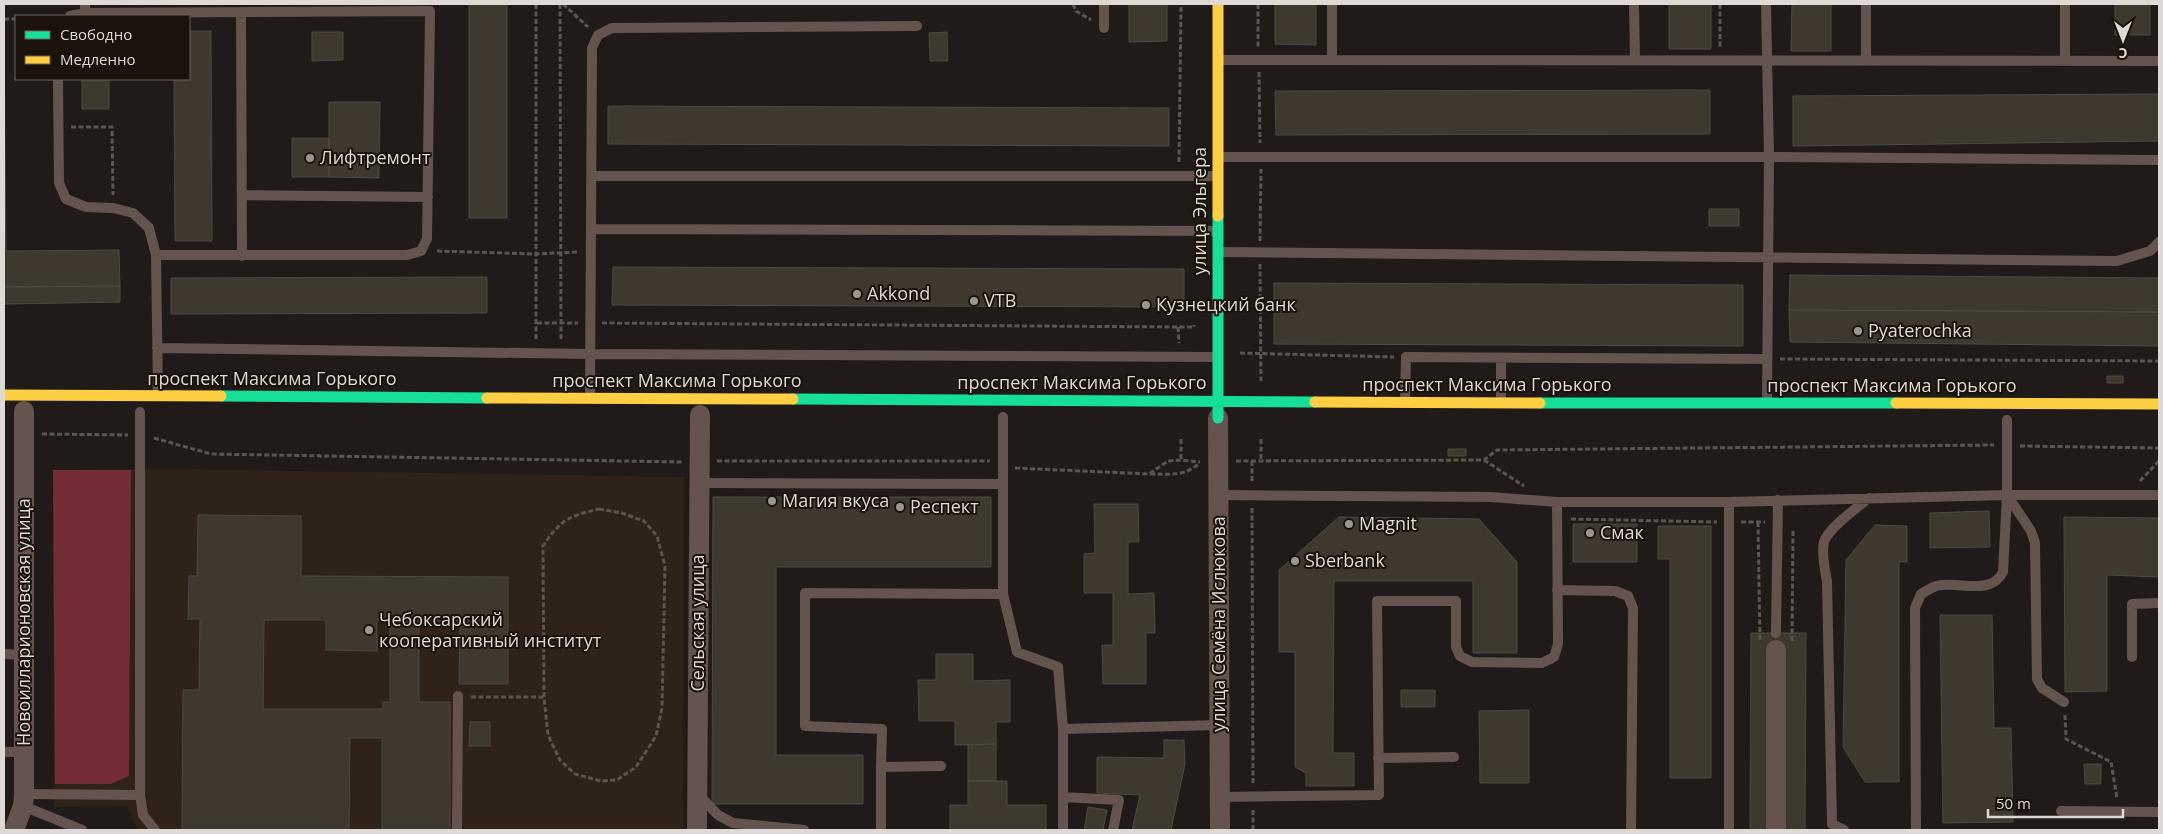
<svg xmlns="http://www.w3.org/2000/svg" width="2163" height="834" font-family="'Open Sans',sans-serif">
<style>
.built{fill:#2f2218}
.forest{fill:#742d37}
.building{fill:#3e382e;stroke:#4c4946;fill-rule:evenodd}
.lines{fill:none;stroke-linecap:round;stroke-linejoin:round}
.path{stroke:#5d534f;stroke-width:3;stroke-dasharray:5 2.5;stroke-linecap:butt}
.lane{stroke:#64534e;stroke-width:10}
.street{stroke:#64534e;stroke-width:20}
.fast{stroke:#16e098;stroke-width:11}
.slow{stroke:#ffcf43;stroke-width:11}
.poi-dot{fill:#9c9693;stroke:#1a120b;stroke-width:2}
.labels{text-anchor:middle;stroke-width:4;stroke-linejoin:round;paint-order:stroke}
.poi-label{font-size:18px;fill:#dfd9d5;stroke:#1a120b;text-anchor:start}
.street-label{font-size:18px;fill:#dfd9d5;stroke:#1a120b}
</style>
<rect width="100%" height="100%" fill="#201b18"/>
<path class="built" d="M174 469 684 477 683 830H138L127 806 54 807 53 470Z"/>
<path class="forest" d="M53 470H131L129 776 111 784H55Z"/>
<path class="building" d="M469 4H507V218H469Z
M1129 4H1167V41L1129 42Z
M1275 4H1316V45L1275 44Z
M1669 4H1711V49H1669Z
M1792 4H1831V51H1791Z
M2115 4H2150V35H2115Z
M189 31H211L212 241H175L174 79H189Z
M312 32H343V60L312 61Z
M947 32 948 61H930L929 33Z
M4 47 6 251 119 250 120 286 4 287Z
M82 79H109V109H82Z
M1710 90V134L1276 135 1275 91Z
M2159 94V141L1793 146V96Z
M329 102H380L379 178 329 177Z
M608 106 1169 108V146L608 144Z
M292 138H329V177H292Z
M1709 209H1739V226H1709Z
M613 267 1184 269V307L612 305Z
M1790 275 2159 278V312L1789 310Z
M487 277V313L171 314V278Z
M1274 283 1743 285V346L1274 344Z
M120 286V302L4 304V287Z
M1789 310 2159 312V346L1790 342Z
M2107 376H2123V383H2107Z
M1448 449H1466V456H1448Z
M713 497H991V567H776V755H863V804H712Z
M1094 504H1138L1139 542H1128V594L1154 593 1155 633H1146V684H1103L1102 645H1113V593H1084V554L1095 553Z
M1989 511 1990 547 1930 548V513Z
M198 515 301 516V576L508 577V684H459L460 621H419V702H450V830H382V738H350L349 830H182L183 690H199L200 619H188L189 576H197ZM264 620H326V650L377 651V620H390V702H383V709H263Z
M1339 517 1479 519 1517 562V653H1473V581H1334L1333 753H1354V786H1306V773L1295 767V652H1279V570Z
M2064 517 2159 518V577L2107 575V691L2065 692Z
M1573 524H1637V562H1573Z
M1875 525 1907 526V562H1899V782H1865L1843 747 1846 560Z
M1658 526H1711V778H1670V559H1658Z
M1940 615H1992L1994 728H2011L2013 822 1943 823Z
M1751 633H1806L1805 830H1750Z
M936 654H973V681L1010 680V722H996V744L955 745V721H919L918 680H936Z
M1401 690H1435V707H1401Z
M1529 710V783H1480L1479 711Z
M470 722H490V746H469Z
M1164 740H1184L1185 764 1171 830H1132L1140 795 1097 793V757L1164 758Z
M996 744V781H968V745Z
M2084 764H2101V784H2085Z
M968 781H1007V805H1046V830H950V805H968Z
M1088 807 1107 810 1103 830H1084Z"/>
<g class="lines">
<path class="path" d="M536 4V341
M560 4 561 341
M563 4 588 27
M1073 4 1076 11 1091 20
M1258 4V48
M1720 4V48
M4 19H16
M1259 72 1260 143
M71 127H112L113 195
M1179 162 1181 4
M1260 241 1261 169
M437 251 536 254 578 252
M1260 264 1261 381
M537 323H578
M602 323 1178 327H1194V325
M1178 327 1179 343
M1240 353 1394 357
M1780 359 2159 361
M42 434 128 435
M154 438 211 454 683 462
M1181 439V460
M1261 439V461
M2020 446 2159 448
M1484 460 1524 486
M717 461H990
M1236 461 1484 460 1497 450 1994 445
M1252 461V482
M1015 468 1149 474 1168 461 1181 460 1200 462
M1150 474C1171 474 1183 477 1200 463
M2140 481 2159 461
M1252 508 1253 785
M599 509 622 513 644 521 657 536 665 566 662 708 656 736 636 767 617 780 601 781 575 774 560 760 548 735 544 697 543 546C560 520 569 516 599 509Z
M1571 519 1717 522
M1741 522H1765
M1758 522 1760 641
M1792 641 1793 531
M471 697H544
M2065 715 2066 739 2111 762 2117 798
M1253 830V808"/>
<path class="lane" d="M85 4V13L430 11 427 239 421 251 407 255H156
M1104 4V28
M1634 4 1635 59
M1766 4 1769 157 1767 402
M1866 4V60
M2065 4V60
M241 12 242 256
M70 16 85 13
M1219 60H1332V4
M1332 60 2159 61
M58 79 59 183 66 199 86 207 113 208 133 213 149 228 156 255 158 395
M1219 157H1769L2159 160
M591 176H1217
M242 195 428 197
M591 229 1217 231
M1220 252 2117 261 2150 251 2159 242
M157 348 590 354 1216 357
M1501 358V402
M590 397 592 48 598 35 612 28 917 26
M1405 402 1406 357 1767 359
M699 483 1003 484V417
M1003 484V594L1017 652 1058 667 1063 729 1220 725
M1218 495 1491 497 1557 502H1729L2007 495H2159
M2007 495 2031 531 2035 543 2037 679 2042 688 2064 702
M1557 590 1615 591 1628 596 1633 608 1631 830
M1776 633 1778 500
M4 654 24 655
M2132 657V604L2159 603
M4 752H24
M1378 758 1454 757
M881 767 882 729 805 726V593L1003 594
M24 794 140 795V412
M698 794 718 815 733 823 804 830
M140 795 143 815 155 830
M1063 797 1119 800 1113 830
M1220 797 1379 795 1377 601H1456V647L1460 656 1472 662 1542 663 1554 657 1558 644 1557 502
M23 806 82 830
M2061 811 2159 812
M457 830 458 696
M881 830V767L941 766
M1063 830V729
M1729 830V502
M1844 830 1832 824 1827 581C1825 570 1821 554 1824 542 1828 528 1857 508 1869 498
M1916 830 1915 608 1921 594C1926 591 1931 588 1936 586 1958 580 1990 597 2003 572L2007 495V420"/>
<path class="street" d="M1218 418 1220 830
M14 830 23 806 24 794V411
M697 830 700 415
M1776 830V650"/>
<path class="fast" d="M1218 216V418
M221 396 487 398
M793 399 1315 402
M1540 403H1896"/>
<path class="slow" d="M1218 4V216
M4 395 221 396
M487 398 793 399
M1315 402 1540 403
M1896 403 2159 404"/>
</g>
<g class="poi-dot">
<circle cx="310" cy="158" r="5"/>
<circle cx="857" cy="294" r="5"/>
<circle cx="974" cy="301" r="5"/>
<circle cx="1146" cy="305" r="5"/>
<circle cx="1858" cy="331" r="5"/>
<circle cx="772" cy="501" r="5"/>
<circle cx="900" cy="507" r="5"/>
<circle cx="1349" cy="524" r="5"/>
<circle cx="1590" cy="533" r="5"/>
<circle cx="1295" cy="561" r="5"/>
<circle cx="369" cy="630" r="5"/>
</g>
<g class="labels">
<g class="poi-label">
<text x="320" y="164">Лифтремонт</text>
<text x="867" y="300">Akkond</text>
<text x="984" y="307">VTB</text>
<text x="1156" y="311">Кузнецкий банк</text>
<text x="1868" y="337">Pyaterochka</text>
<text x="782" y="507">Магия вкуса</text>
<text x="910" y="513">Респект</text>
<text x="1359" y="530">Magnit</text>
<text x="1600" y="539">Смак</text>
<text x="1305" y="567">Sberbank</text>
<text x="379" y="626">Чебоксарский<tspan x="379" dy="21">кооперативный институт</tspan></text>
</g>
<g class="street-label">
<text transform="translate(1200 211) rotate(-90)" y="6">улица Эльгера</text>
<text x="272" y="385">проспект Максима Горького</text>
<text x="677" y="387">проспект Максима Горького</text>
<text x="1082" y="389">проспект Максима Горького</text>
<text x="1487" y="391">проспект Максима Горького</text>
<text x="1892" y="392">проспект Максима Горького</text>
<text transform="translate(24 622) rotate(-90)" y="6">Новоилларионовская улица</text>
<text transform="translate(698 623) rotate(-90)" y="6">Сельская улица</text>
<text transform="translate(1219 624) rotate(-90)" y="6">улица Семёна Ислюкова</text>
</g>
</g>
<rect width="2163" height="834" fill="none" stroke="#dfd9d5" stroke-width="10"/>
<rect x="15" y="15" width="175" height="65" fill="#1a120b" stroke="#69625c"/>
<rect x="25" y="31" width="25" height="8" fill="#16e098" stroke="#69625c"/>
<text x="60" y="40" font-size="15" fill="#dfd9d5">Свободно</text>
<rect x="25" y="56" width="25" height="8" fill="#ffcf43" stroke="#69625c"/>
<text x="60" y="65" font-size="15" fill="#dfd9d5">Медленно</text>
<g transform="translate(2123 40) rotate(180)" stroke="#1a120b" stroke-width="4" paint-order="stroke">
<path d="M0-4L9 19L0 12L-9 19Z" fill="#dfd9d5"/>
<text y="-8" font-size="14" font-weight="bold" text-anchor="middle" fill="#dfd9d5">С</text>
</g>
<path d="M1988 809v8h135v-8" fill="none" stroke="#dfd9d5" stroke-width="2.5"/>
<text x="1996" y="809" font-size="15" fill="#dfd9d5" stroke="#1a120b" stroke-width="4" paint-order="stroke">50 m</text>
</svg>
